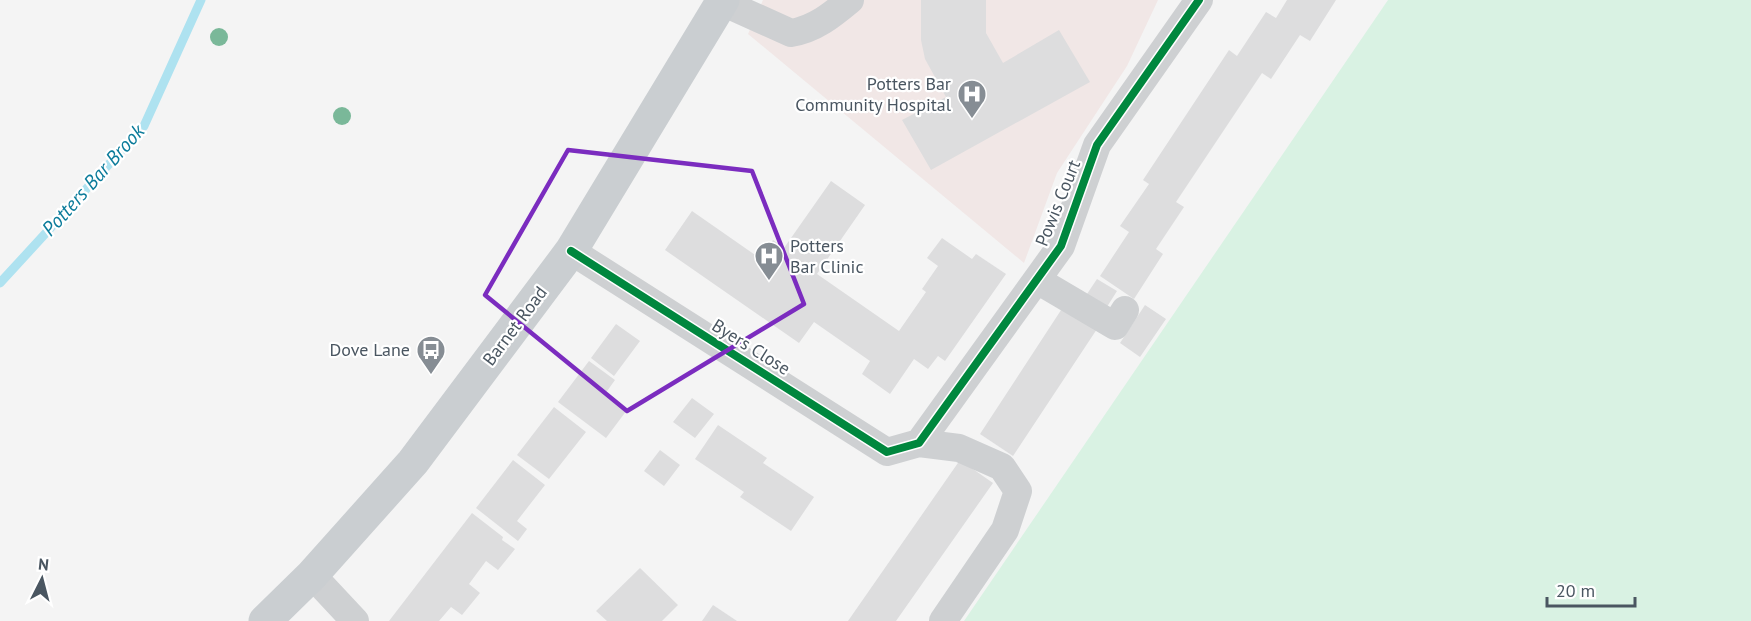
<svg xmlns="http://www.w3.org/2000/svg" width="1751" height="621" font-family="'PT Sans',sans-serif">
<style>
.medical{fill:#f1e7e6}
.green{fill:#d9f2e3}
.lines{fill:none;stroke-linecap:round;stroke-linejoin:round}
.stream{stroke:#aee2f0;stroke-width:9}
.building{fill:#ddddde}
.minor{stroke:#ced0d2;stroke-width:28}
.major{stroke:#caced1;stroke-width:33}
.cycleway-casing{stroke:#fff;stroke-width:11}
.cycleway{stroke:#00873e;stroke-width:8}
.tree{fill:#7ab899}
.marked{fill:none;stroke:#7b2cbf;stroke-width:4.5;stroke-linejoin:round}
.labels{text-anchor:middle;stroke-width:4.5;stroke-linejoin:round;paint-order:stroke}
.poi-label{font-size:18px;fill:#4a5661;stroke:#fff;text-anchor:end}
.street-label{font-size:18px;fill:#4a5661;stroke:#fff}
.water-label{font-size:20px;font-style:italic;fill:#0c7c9b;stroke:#fff}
</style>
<rect width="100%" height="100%" fill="#f4f4f4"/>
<path class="medical" d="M763 0H1158L1127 66 1057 173 1024 263 748 34Z"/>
<path class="green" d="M1388 0H1751V621H964Z"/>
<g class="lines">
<path class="stream" d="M0 283 144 126 201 0"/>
</g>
<path class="building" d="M921 0H986V33L1003 63 1059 30 1090 82 931 170 902 120 946 97 925 59 921 40Z
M1287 0H1336L1310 41 1300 35 1271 79 1262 73 1176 202 1184 207 1156 249 1163 254 1134 299 1100 276 1129 232 1120 226 1149 184 1143 180 1229 50 1237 56 1266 12 1276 18Z
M831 181 865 205 817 274 899 331 926 292 922 289 938 266 927 258 942 238 972 259 976 254 1006 274 945 361 938 356 928 369 914 359 890 394 862 374 870 361 814 322 799 343 665 250 692 211 771 266 779 255 768 247 773 240 784 248Z
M1097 279 1117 291 1105 310 1085 297Z
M1065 304 1099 326 1013 456 980 434Z
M1145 305 1166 319 1140 357 1120 343Z
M616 324 640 341 614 376 591 358Z
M589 361 615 380 605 394 627 410 606 438 558 402Z
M692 398 714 414 695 438 673 422Z
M554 407 586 432 549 479 517 455Z
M718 425 767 458 763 463 814 497 791 531 740 497 744 492 695 459Z
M660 450 680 465 664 486 644 471Z
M513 460 545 485 517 521 527 529 518 541 476 508Z
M960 460 993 483 896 621H848Z
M472 513 503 537 502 540 515 549 498 570 486 561 469 584 480 593 462 615 451 607 439 621H389Z
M640 568 678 605 662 621H607L596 611Z
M713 605 737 621H702Z"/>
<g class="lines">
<path class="minor" d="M722 2 791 33C815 29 832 15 850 0
M571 251 887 452 919 443 959 448 1002 467 1018 491 1005 530 943 621
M1037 280 1115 326 1125 310
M919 443 1061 246 1097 145 1199 0
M312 575 355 621"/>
<path class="major" d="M265 621 312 575 413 462 571 251 723 0"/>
<g class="cycleway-casing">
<path id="cycleway" d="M571 251 887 452 919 443 1061 246 1097 145 1199 0"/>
</g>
<use href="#cycleway" class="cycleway"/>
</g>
<g class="tree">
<circle cx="219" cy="37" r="9"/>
<circle cx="342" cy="116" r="9"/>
</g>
<path class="marked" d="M568 150 752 171 804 304 627 411 485 295Z"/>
<defs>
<g id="hospital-pin" transform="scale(1.5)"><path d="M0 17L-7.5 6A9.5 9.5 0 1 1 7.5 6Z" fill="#868d94" stroke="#fff"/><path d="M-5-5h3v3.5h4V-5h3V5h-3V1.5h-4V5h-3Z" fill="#fff"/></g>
<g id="bus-pin" transform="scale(1.5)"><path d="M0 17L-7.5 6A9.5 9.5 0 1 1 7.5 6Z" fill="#868d94" stroke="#fff"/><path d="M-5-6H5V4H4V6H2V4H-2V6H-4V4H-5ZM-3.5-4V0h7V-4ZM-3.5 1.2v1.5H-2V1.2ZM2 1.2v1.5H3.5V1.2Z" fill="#fff"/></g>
</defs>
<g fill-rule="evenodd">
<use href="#hospital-pin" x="972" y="94"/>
<use href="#hospital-pin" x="769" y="256"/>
<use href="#bus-pin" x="431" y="350"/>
</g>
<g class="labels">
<g class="poi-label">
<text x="951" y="90">Potters Bar<tspan x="951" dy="21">Community Hospital</tspan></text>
<text x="790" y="252" text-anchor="start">Potters<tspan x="790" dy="21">Bar Clinic</tspan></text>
<text x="410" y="356">Dove Lane</text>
</g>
<g class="street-label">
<text transform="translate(1058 203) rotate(-68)" y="6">Powis Court</text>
<text transform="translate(515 326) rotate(-53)" y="6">Barnet Road</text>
<text transform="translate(751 347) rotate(32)" y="6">Byers Close</text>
</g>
<g class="water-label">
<text transform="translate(93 180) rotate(-48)" y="7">Potters Bar Brook</text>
</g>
</g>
<g transform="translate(42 579) rotate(6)" stroke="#ffffff" stroke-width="4.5" paint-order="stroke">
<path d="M0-4.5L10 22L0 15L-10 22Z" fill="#4a5661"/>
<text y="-9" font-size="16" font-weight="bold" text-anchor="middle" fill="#4a5661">N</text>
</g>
<path d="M1547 597v9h88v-9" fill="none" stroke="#4a5661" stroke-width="3"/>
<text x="1556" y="597" font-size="18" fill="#4a5661" stroke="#ffffff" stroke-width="4.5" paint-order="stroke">20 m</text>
</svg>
